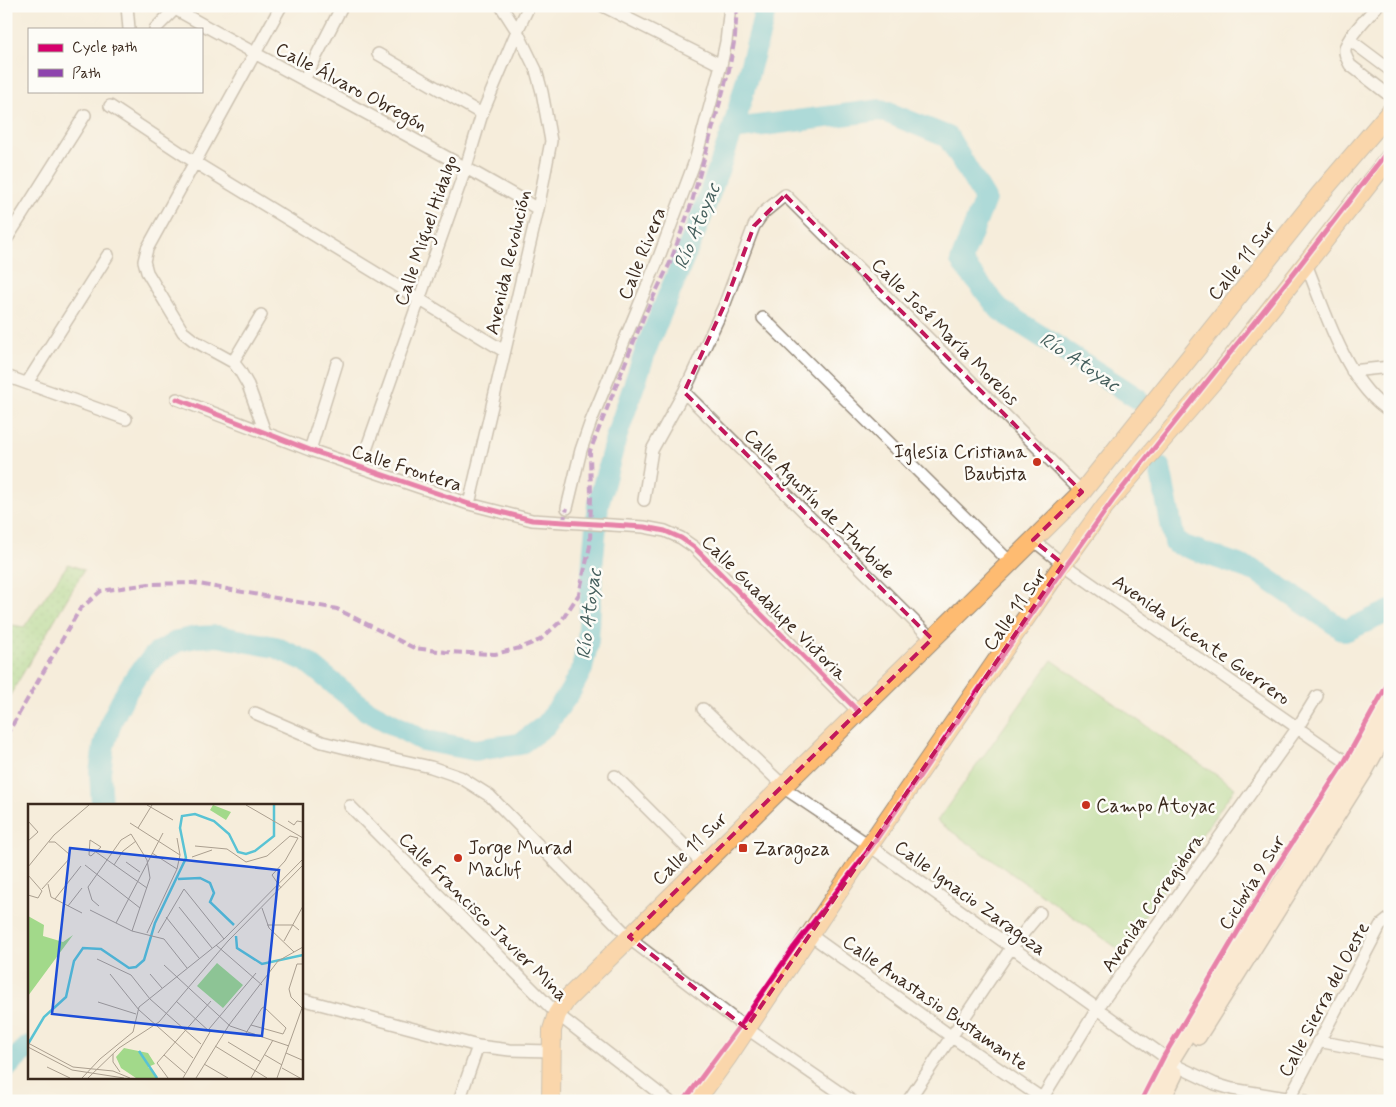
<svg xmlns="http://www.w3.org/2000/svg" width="1396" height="1107" font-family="Mynerve,sans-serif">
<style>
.grass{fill:url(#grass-dots);stroke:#6e8254}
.park{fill:#a2d98a;stroke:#6e8254}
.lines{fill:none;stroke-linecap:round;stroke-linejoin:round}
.river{stroke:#59c3d4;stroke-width:22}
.street-casing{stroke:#988c7c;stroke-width:14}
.secondary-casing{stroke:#988c7c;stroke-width:18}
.primary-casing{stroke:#988c7c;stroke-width:20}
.street{stroke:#fff;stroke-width:11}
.secondary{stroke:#ffe4c6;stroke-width:15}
.primary{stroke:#febb71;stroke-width:18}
.quiet{stroke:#8e44ad;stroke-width:4;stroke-dasharray:8 4;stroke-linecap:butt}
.cycleway-casing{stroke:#fdfcf7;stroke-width:8}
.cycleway{stroke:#d6006c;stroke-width:5}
.marked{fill:none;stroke:#c2185b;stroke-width:4;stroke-dasharray:10 6;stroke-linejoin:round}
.poi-dot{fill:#c8321e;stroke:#fdfcf7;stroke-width:2}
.labels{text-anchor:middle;stroke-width:5;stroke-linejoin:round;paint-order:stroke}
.street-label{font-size:19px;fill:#3b2a1e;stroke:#fdfcf7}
.poi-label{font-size:19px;fill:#3b2a1e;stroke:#fdfcf7;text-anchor:start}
.water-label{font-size:20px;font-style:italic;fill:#46605e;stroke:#fdfcf7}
.inset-river{fill:none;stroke:#59c3d4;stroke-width:2.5}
.inset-road{fill:none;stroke:#ab9f8f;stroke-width:1}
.view{fill:#1d4ed8;fill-opacity:0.15;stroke:#1d4ed8;stroke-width:2.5}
.inset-edge{fill:none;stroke:#3b2a1e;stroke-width:2.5}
</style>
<defs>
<pattern id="grass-dots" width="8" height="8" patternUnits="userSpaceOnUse" patternTransform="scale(1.25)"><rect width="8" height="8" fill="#a2d98a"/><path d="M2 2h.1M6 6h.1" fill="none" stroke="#8cba77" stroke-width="1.8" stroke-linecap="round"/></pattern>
</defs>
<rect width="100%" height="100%" fill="#fdfcf7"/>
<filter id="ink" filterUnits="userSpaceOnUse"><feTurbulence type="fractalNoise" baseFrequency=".02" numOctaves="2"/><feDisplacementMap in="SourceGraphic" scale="10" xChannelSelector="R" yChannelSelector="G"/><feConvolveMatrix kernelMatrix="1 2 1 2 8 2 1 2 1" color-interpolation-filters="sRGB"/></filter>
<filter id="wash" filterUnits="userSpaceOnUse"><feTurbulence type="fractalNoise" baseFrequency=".0096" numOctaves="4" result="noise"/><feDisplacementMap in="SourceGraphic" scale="20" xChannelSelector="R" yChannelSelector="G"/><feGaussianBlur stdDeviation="1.12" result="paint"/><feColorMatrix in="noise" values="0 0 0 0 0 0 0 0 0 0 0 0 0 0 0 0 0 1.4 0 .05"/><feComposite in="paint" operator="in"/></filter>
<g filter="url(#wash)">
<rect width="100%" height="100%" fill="#f6eddb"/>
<path class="grass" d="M68 564 84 570 6 702V624L24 627Z"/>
<path class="park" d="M1052 660 1235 788 1120 950 937 821Z"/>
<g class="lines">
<path class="river" d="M733 129 881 110 948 137 985 199 961 261 1000 310 1137 398
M1160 468 1175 543 1256 571 1345 631 1390 611
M102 806 100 772 104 745 112 720 124 696 137 675 156 654 178 641 196 637 218 636 275 647 306 661 366 710 422 740 475 750 497 747 520 744 546 725 570 692 582 669 588 641 593 558 598 505 616 438 648 344 702 215 733 129 761 28 766 6
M6 1068 29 1046"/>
</g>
</g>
<g filter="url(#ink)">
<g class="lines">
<g class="street-casing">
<path id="street" d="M127 6 129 29
M603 6 721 65
M1377 6C1369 16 1347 37 1345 49 1344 55 1348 60 1350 65L1390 96
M175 9C295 77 419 139 538 209
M155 29 178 6
M1350 40 1390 70
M378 54 482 114
M304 80 342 6
M110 106 196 163 504 351
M6 240 85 115
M1306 264C1325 310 1346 384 1390 411
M763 318 1010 562
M233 362 261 315
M1352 371 1390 367
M6 376 126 419
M27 383 108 255
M684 392 932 639
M177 399 310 450 469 504 532 520 644 527 665 531 681 538 694 547 858 711
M265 432 248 385 240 371 233 362 193 340 183 332 147 272 144 261 147 249 281 6
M310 450 337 363
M360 467 466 167 482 114 517 31 529 6
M644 500 652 450 684 392 724 306 754 226 763 213 785 195 1082 492
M469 504 538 209 551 141 542 92 536 70 517 31 501 6
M567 508 581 450 591 421 659 257 695 161 721 65 726 42 730 6
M1033 540 1063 564 1345 761 1359 768
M703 709 790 792 863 841 1179 1067 1215 1084 1232 1089 1305 1101
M255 713 322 742 346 748 431 767 460 777 490 796 635 943 746 1028 852 1101
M615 776 703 864
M350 806 557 1014 669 1101
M809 934 952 1037 1046 1101
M301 999 478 1046 510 1050 551 1051
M1318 1041 1390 1055
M1043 1097 1097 1009 1298 727 1317 696
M1289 1099 1380 926 1390 918
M459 1101 478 1046
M908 1101 1011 948 1040 913"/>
</g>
<g class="secondary-casing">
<path id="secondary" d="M1198 1037 1365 771 1390 726
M1149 1101 1171 1061 1359 756 1390 703
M1162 1101 1175 1074"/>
</g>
<g class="primary-casing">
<path id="primary" d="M551 1101 552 1030 557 1014 567 999 1082 492 1320 194 1390 112
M693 1101 706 1087 727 1058 869 846 1063 564 1105 506 1216 378 1390 157"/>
</g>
<use href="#street" class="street"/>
<use href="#secondary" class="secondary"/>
<use href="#primary" class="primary"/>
<path class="quiet" d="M563 523 567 508
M6 736 80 609 101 591 149 584 193 583 337 609 414 648 445 652 495 654 520 648 540 640 562 620 579 594 590 546 591 496 590 451 644 316 670 263 691 205 729 70 735 37 737 6"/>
<g class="cycleway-casing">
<path id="cycleway" d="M177 399 310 450 469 504 532 520 644 527 665 531 681 538 694 547 858 711
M684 1101 741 1024 794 947 871 847 1002 656 1113 500 1296 270 1390 148
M1141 1101 1164 1056 1272 874 1345 761 1390 680"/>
</g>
<use href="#cycleway" class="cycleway"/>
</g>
</g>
<path d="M0 0H1396V1107H0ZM785 195 1082 492 1033 540 1063 564 746 1028 629 937 932 639 684 392 724 306 754 226Z" fill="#f6eddb" fill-opacity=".55" fill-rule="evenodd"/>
<path class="marked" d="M785 195 1082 492 1033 540 1063 564 746 1028 629 937 932 639 684 392 724 306 754 226Z"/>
<g class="poi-dot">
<circle cx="1037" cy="462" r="5"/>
<circle cx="1086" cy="805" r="5"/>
<rect x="738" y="843" width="10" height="10" rx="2.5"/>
<circle cx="458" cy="858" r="5"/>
</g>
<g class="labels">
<g class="street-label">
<text transform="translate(352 86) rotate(28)" y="7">Calle Álvaro Obregón</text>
<text transform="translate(425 230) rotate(-71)" y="7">Calle Miguel Hidalgo</text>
<text transform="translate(641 253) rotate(-68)" y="7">Calle Rivera</text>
<text transform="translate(1241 260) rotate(-51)" y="7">Calle 11 Sur</text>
<text transform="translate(507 262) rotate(-77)" y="7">Avenida Revolución</text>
<text transform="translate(946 331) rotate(45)" y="7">Calle José María Morelos</text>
<text transform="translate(407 467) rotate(18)" y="7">Calle Frontera</text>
<text transform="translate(820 503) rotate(45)" y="7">Calle Agustín de Iturbide</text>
<text transform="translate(775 607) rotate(45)" y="7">Calle Guadalupe Victoria</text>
<text transform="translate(1014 609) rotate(-55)" y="7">Calle 11 Sur</text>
<text transform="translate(1202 639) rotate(35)" y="7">Avenida Vicente Guerrero</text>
<text transform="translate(689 848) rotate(-44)" y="7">Calle 11 Sur</text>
<text transform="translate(1251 882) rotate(-58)" y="7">Ciclovía 9 Sur</text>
<text transform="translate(971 897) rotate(36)" y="7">Calle Ignacio Zaragoza</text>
<text transform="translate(1152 902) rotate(-55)" y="7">Avenida Corregidora</text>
<text transform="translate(484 916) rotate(45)" y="7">Calle Francisco Javier Mina</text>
<text transform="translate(1323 999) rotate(-62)" y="7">Calle Sierra del Oeste</text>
<text transform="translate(936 1002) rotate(35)" y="7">Calle Anastasio Bustamante</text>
</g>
<g class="poi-label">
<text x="1027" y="458" text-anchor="end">Iglesia Cristiana<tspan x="1027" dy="22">Bautista</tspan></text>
<text x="1096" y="812">Campo Atoyac</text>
<text x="468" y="854">Jorge Murad<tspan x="468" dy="22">Macluf</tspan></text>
<text x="753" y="855">Zaragoza</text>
</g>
<g class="water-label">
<text transform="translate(696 226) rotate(-68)" y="7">Río Atoyac</text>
<text transform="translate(1080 361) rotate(33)" y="7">Río Atoyac</text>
<text transform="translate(588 614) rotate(-83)" y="7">Río Atoyac</text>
</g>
</g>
<g transform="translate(28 804)">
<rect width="275" height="275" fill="#f6eddb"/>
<path d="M0 112 16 121 15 132 35 138 45 131 0 192ZM96 244 120 249 127 260 120 263 130 274H108L93 264 88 253Z" fill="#a2d98a"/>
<path d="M185 1 203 8 198 16 182 6ZM189 159 215 181 195 204 169 182Z" fill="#a2d98a"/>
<path class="inset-river" d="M150 75 172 74 182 79 186 89 182 98 206 121M208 132 209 144 234 160 275 151M0 240 16 213 38 193 46 157 55 144 73 145 101 164 108 163 116 156 127 119 158 54 152 24 154 12 167 10 186 17 201 30 210 48 218 50 227 47 246 32V1M111 247 129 274"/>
<path class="inset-road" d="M119 1 145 16M218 1 275 34M0 17 10 28 0 37M260 17 266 21 269 17 275 18M102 19 152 51M110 24 124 1M62 36 73 43 63 52 61 51ZM21 38H27L41 50M167 42 199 45 218 58 239 52 262 32 270 34 257 57 244 71M68 48 119 84M124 49 149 65M164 53 184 46M98 58 112 68M57 61 112 104M86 61 95 47 108 37M0 63 26 31 61 1M0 71 14 87 10 94 0 91M244 71 253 84M20 80 23 93 54 109M14 85 42 54M27 95 53 62M40 102 54 84M71 102 64 96 60 83 93 36 103 30 119 56 122 74 104 127M151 103 184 144M234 104 241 124 266 148M62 106 104 127 136 135 159 164M138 113 171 154M88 119 135 29M239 121H265L271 126M119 129 149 65 152 51 149 34M130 129 156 85 196 135M256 137 275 102M188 141 234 181M69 155 103 171 122 195 173 240M275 160H269L261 185 263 193 275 205M136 161 202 222 261 242M82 170 111 206 165 254M122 170 134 184M148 197 182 228 155 274M70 198 108 210M181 225 228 169M218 229 223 221 234 204 236 203 258 224 255 230 223 221M200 238 233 258M0 239 45 263 85 267 102 274M187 242 239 274M0 243 44 266 96 274M258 249 274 256M85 250V258L92 268M136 251 157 269M237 251 254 261M176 260 200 274M19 263 42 274M254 264 272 274M54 274 72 255 105 228 111 203 196 135 275 55M60 274 91 244 131 218 200 137 275 61M140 274 129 259 183 197M168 274 201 221 250 157 275 143M223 274 245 236M249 274 274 204"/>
<path class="view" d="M42 44 251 66 234 232 24 210Z"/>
<rect width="275" height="275" class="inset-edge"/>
</g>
<rect width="1396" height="1107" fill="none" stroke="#fdfcf7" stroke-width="25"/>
<rect x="28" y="28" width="175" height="65" fill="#fdfcf7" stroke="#afa8a0"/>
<rect x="38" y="44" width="25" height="8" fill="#d6006c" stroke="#afa8a0"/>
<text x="72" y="52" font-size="15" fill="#3b2a1e">Cycle path</text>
<rect x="38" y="69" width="25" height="8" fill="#8e44ad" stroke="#afa8a0"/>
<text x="72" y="78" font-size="15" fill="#3b2a1e">Path</text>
</svg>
